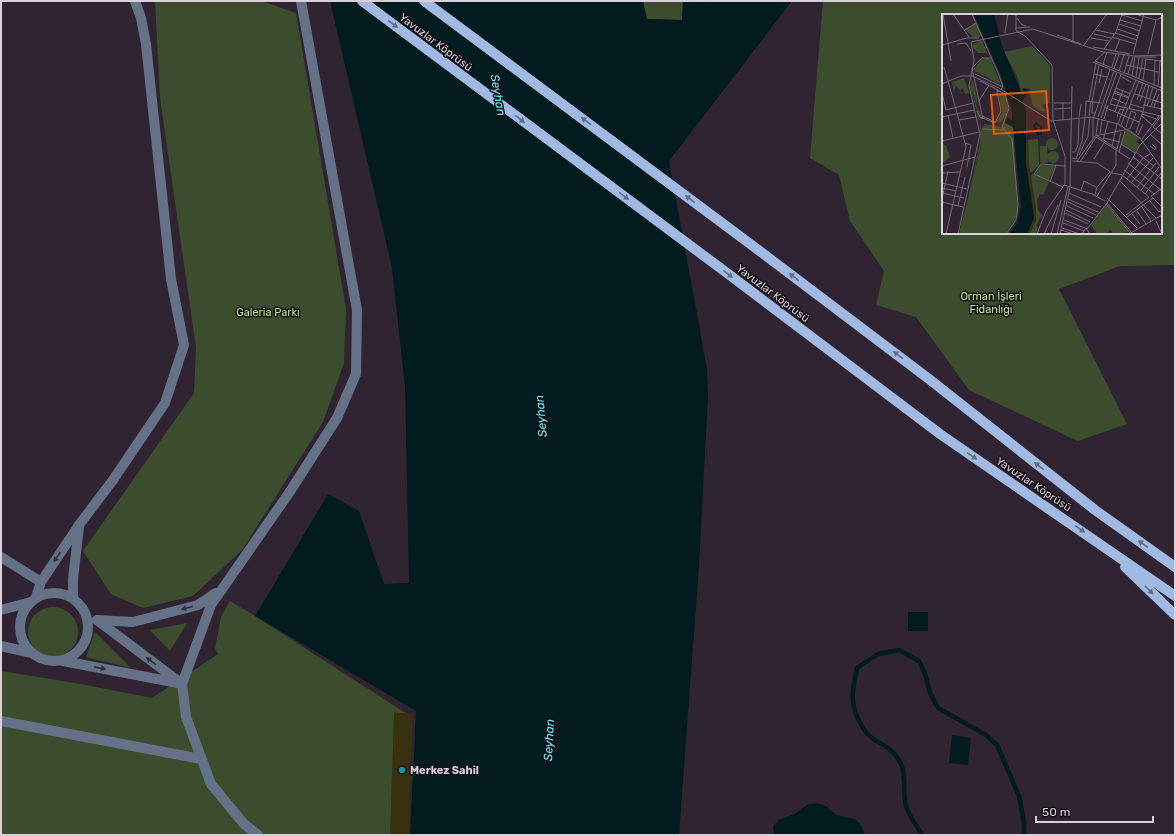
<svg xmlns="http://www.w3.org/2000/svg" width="1176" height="836" font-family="Rubik,sans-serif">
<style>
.green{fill:#3c4d2d;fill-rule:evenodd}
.sand{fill:#38300f}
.water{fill:#021b1e}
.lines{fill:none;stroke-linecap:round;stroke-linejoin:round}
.stream{stroke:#021b1e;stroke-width:4.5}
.minor{stroke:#657186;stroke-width:10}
.major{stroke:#a0bae4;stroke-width:10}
.oneway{fill:#616d87}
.oneway2{fill:#31313d}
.culture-dot{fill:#0f9aa8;stroke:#150f16;stroke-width:1.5}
.labels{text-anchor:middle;stroke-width:3;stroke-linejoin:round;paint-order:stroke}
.street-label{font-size:11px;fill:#d9d0da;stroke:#150f16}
.park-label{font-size:11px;fill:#bbe498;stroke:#150f16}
.poi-label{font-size:11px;font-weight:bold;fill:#d9d0da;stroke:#150f16;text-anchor:start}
.water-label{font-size:12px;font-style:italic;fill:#73eaf9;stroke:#150f16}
.inset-river{fill:none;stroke:#021b1e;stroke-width:2}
.inset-road{fill:none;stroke:#746975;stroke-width:1}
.view{fill:#e8590c;fill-opacity:0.15;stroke:#e8590c;stroke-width:2}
.inset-edge{fill:none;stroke:#d9d0da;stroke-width:2}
</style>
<rect width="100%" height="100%" fill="#312432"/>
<path class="green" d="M155 1H261L296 13 346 309 344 363 323 422 242 550 193 596 143 608 111 594 83 551 194 393 196 347 160 98Z
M643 1H683L682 20 646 19Z
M823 1H1175V265L1120 266 1059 289 1127 424 1078 441 969 390 916 317 876 305 884 271 850 221 839 175 810 158ZM943 15H1161V233H943Z
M230 601 255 616 407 714 398 835H1V671L81 684 152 698 218 654 215 648 221 617Z
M28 632a25 25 0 1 1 50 0a25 25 0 1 1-50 0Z
M187 623 170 651 150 630Z
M95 632 131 668 86 657Z"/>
<path class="sand" d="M394 712 413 714 409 835H390Z"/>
<path class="water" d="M330 1H643L647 19 682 20 683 1H792L669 161 707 369 708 396 699 566 679 835H410L416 711 255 616 328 494 359 511 384 584 409 583 405 387 392 268Z
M908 612H928V631H908Z
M952 735 971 738 968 765 949 763Z
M816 803 824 805 837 815 855 819 861 825 865 835H774L773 826 779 820 794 814 807 805Z"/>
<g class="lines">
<path class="stream" d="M922 835C917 825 909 817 906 806 902 794 907 777 901 764 894 749 884 746 872 738 860 729 851 707 853 692 853 684 856 676 857 668L878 654 899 650 919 661 925 674 930 693 938 708 986 735 997 745 1019 796 1024 823V835"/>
<path class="minor" d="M1 557 41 582
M20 627a34 34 0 1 1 68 0a34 34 0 1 1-68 0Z
M36 597 41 582 79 525 113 480 165 403 184 345 171 279 146 44 141 18 135 1
M73 598V579L79 527
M1 610 31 602
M97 620 133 622 198 605 216 593
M97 620 182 684
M1 646 32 653
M63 661 178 683
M1 721 201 759
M258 835 244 824 211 784 186 717 182 684 211 605 289 493 337 418 356 374 357 310 301 1"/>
<path class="major" d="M362 1 731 276 940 434 1175 596
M424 1 753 246 929 379 1095 510 1175 567
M1125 567 1175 615"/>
</g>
<defs><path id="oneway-solid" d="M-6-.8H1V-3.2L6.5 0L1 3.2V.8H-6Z"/></defs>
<g class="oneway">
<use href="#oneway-solid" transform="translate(393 24) rotate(37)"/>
<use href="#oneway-solid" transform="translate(520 119) rotate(37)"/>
<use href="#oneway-solid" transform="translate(586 121) rotate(-143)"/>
<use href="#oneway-solid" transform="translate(624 196) rotate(37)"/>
<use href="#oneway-solid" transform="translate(690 199) rotate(-143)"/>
<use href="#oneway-solid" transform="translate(728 274) rotate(37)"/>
<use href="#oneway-solid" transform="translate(794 277) rotate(-143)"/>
<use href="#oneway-solid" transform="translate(898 355) rotate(-143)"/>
<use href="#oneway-solid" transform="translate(972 456) rotate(34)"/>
<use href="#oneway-solid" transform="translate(1039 466) rotate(-142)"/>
<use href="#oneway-solid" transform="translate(1080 529) rotate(34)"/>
<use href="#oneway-solid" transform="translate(1143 544) rotate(-145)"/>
<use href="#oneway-solid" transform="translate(1149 590) rotate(44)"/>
</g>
<g class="oneway2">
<use href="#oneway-solid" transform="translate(57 557) rotate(124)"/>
<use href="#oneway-solid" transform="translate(187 608) rotate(166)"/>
<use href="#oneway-solid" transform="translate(151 661) rotate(-143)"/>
<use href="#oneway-solid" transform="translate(100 668) rotate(11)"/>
</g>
<circle class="culture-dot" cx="402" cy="770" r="4"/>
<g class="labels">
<g class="street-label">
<text transform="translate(436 42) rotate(37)" y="4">Yavuzlar Köprüsü</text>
<text transform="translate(773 293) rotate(37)" y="4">Yavuzlar Köprüsü</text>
<text transform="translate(1034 484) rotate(34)" y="4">Yavuzlar Köprüsü</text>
</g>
<g class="park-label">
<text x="991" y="300">Orman İşleri<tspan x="991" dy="13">Fidanlığı</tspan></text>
<text x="268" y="316">Galeria Parkı</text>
</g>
<g class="poi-label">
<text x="410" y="774">Merkez Sahil</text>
</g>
<g class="water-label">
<text transform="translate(498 95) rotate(80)" y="4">Seyhan</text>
<text transform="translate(541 416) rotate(-95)" y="4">Seyhan</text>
<text transform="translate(549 740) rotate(-87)" y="4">Seyhan</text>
</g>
</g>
<g transform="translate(942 14)">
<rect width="220" height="220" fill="#312432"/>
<path d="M34 9 40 22 32 24 23 15ZM40 26 45 39H36L30 33 31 30ZM90 32 108 51V89L100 91 104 97 101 98 91 92 86 74 80 80 75 62 62 38ZM46 44 49 45 59 71 31 56 39 46ZM22 64 27 79 23 80 21 74 18 77 14 71 12 79 10 68ZM31 65 37 94 30 77 37 100 36 94 38 97 40 105 37 106 28 73ZM57 79 63 81 67 97 58 109 55 107 60 99ZM38 106 40 118 42 110 59 113 62 108 71 113 76 198 73 206 63 220H17L39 133 40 126 25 189 38 128ZM187 115 198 124 194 128 198 131 193 138 179 130 183 117ZM104 130a6 6 0 1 1 12 0a6 6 0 1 1-12 0ZM96 125 97 151 89 159 86 151 85 126ZM0 129 4 132 8 143 3 148H0ZM98 132H105L106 149H98ZM105 143a6 6 0 1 1 12 0a6 6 0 1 1-12 0ZM99 151 113 152 107 167 93 160ZM92 160 107 168 101 181 98 180 95 186 96 196 100 201 94 212 96 213 94 220H86L94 206 89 161ZM164 191 187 218 171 220 169 216 163 220H155L149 211Z" fill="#3c4d2d"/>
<path d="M84 126H86L87 151 94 194V206L88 220H85L91 207 92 198 84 150Z" fill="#38300f"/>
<path d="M32 0H52L60 32 80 80 81 74 88 76 81 87 84 97V150L92 204 85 220H67L75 209 79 192 71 113 63 109 66 103 70 107V98L60 64Z" fill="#021b1e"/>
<path class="inset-river" d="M94 109 99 113V120H96L92 112Z"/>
<path class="inset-road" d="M1 0 9 47M11 0 27 23M30 0 57 61 61 73 59 75M74 0V17L83 22 110 51 111 106 123 142V170L104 197 95 220M131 0V28M193 0 214 6M180 1 200 7M75 4 79 10 84 12M178 6 199 12M177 10 198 17M73 14 88 13M175 15 196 22M23 16 34 9M154 16 172 20M63 19 66 0M173 19 195 26M152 20 169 24M115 21 139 30M170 23 194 30M149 24 167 27M15 30 24 29 29 37M0 31 25 24H37M142 31 165 0M151 33 188 40M162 35 174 18 180 0M173 37 178 25M163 38 153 47 220 74M191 40 202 0M206 40 214 6 220 3M194 43H214M203 45 220 47M151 48 220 77M161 50 165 38M184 51 216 58M2 53 15 99M170 53 174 40M172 55 177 40M177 57 182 41M182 59 187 42M33 60 61 73M152 60 165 63M179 60 168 90 219 102M186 60 191 43M178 62 189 68M190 62 193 42M194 63 197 44M197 64 201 44M201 66 204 45M38 67 56 76M157 69 160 55M0 70 19 62H30L57 74 109 107 149 103 176 110 198 124 220 155M212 71 213 46M216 72 218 47M174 74 189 80M219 74 220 56M57 77 63 80 67 94 60 113 70 125 76 191 74 206 64 220M173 77 187 83M0 79 4 96 31 89M172 79 187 84M193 80 220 89M170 84 184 90M195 86 201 69M37 87 47 71M147 87 154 49M150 87 157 51M151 87 150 99H153M198 87 204 70M112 89H129M121 89V106M188 90 201 94M201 91 220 95M205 92 211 73M209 92 215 76M162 93 197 108M212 93 217 80M187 94 197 67M112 95 129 94M35 97 38 103 53 109M201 97 207 71M173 98 181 76M200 100 214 105M6 101 11 124M40 102 53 108M147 102 149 87M200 102 210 111M219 102 211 113 220 120M0 103 32 96M137 103 139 90M143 103 144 87 160 89M152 103 168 55M156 103 172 57M175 103 178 95 182 96M159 104 175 58M41 105 30 54 40 44H49M156 105 154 121 175 135 179 118M162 105 166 91M17 106 34 103M53 109 59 97 55 78 57 77 55 76V78M176 109 194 66M179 111 186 94M184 113 189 97 194 99M40 115 61 116M188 115 194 99M194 119 201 97M158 120 160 106M196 121 201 110M209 121 220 131M151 124V103M162 124 178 128M200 125 217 102M161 126 166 108M0 127 37 118M23 129 29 131 25 153M179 130 193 139M170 132 175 110M208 132 213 136 214 134 210 130M130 138H133L136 131 137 104M177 138 183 117M194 138 212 152M137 141 146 122 148 103M191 143 220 165M130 144 134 145 140 127 143 104M152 145 162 129M130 147 155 149 170 159 180 161 207 183 184 201M135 147 153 122 187 115M138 148 154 123 188 145M186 149 220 177M0 152 33 143M182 156 212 180M0 159 18 158M185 165 201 144 208 140M178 167 214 204M108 168 114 151M0 169 25 175M189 169 211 144M122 171 150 180 163 187M121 173 92 160 99 150 123 152M195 173 214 149M0 174 14 177M219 175 209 182 220 193M139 176 142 167 154 173M199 176 217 153M0 179 22 184M127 179 159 193M203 180 220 158M153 181 155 173 168 158M155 182 174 151V137M165 184 195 214M0 185 6 157M126 185 156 198M208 187 217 198 220 196M0 188 21 193M126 188 154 201M165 189 190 219M164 190 188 219M16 192 23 163M125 192 151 204M200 193 209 207M124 196 148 208M195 197 204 210M123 199 146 210M190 200 198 210M185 203 211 184M122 206 143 214M214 207 220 220M121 209 142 217M120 214 138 220M145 215 165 189 198 131 220 109M119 216 131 220M4 220 24 133 15 99M16 220 38 120 27 72 32 46 29 28 91 15 161 38 192 42 220 41M102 220 116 191M109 220 119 186M115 220 126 173M118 220 128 173 130 72M140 220 144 214 148 220M187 220 220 201"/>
<path class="view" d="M104 77 107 116 52 120 49 81Z"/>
<rect width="220" height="220" class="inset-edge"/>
</g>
<rect width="1176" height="836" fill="none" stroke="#d9d0da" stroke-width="4"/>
<path d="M1036 816v6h117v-6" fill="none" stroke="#d9d0da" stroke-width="2"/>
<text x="1042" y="816" font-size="12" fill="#d9d0da" stroke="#150f16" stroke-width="3" paint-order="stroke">50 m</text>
</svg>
